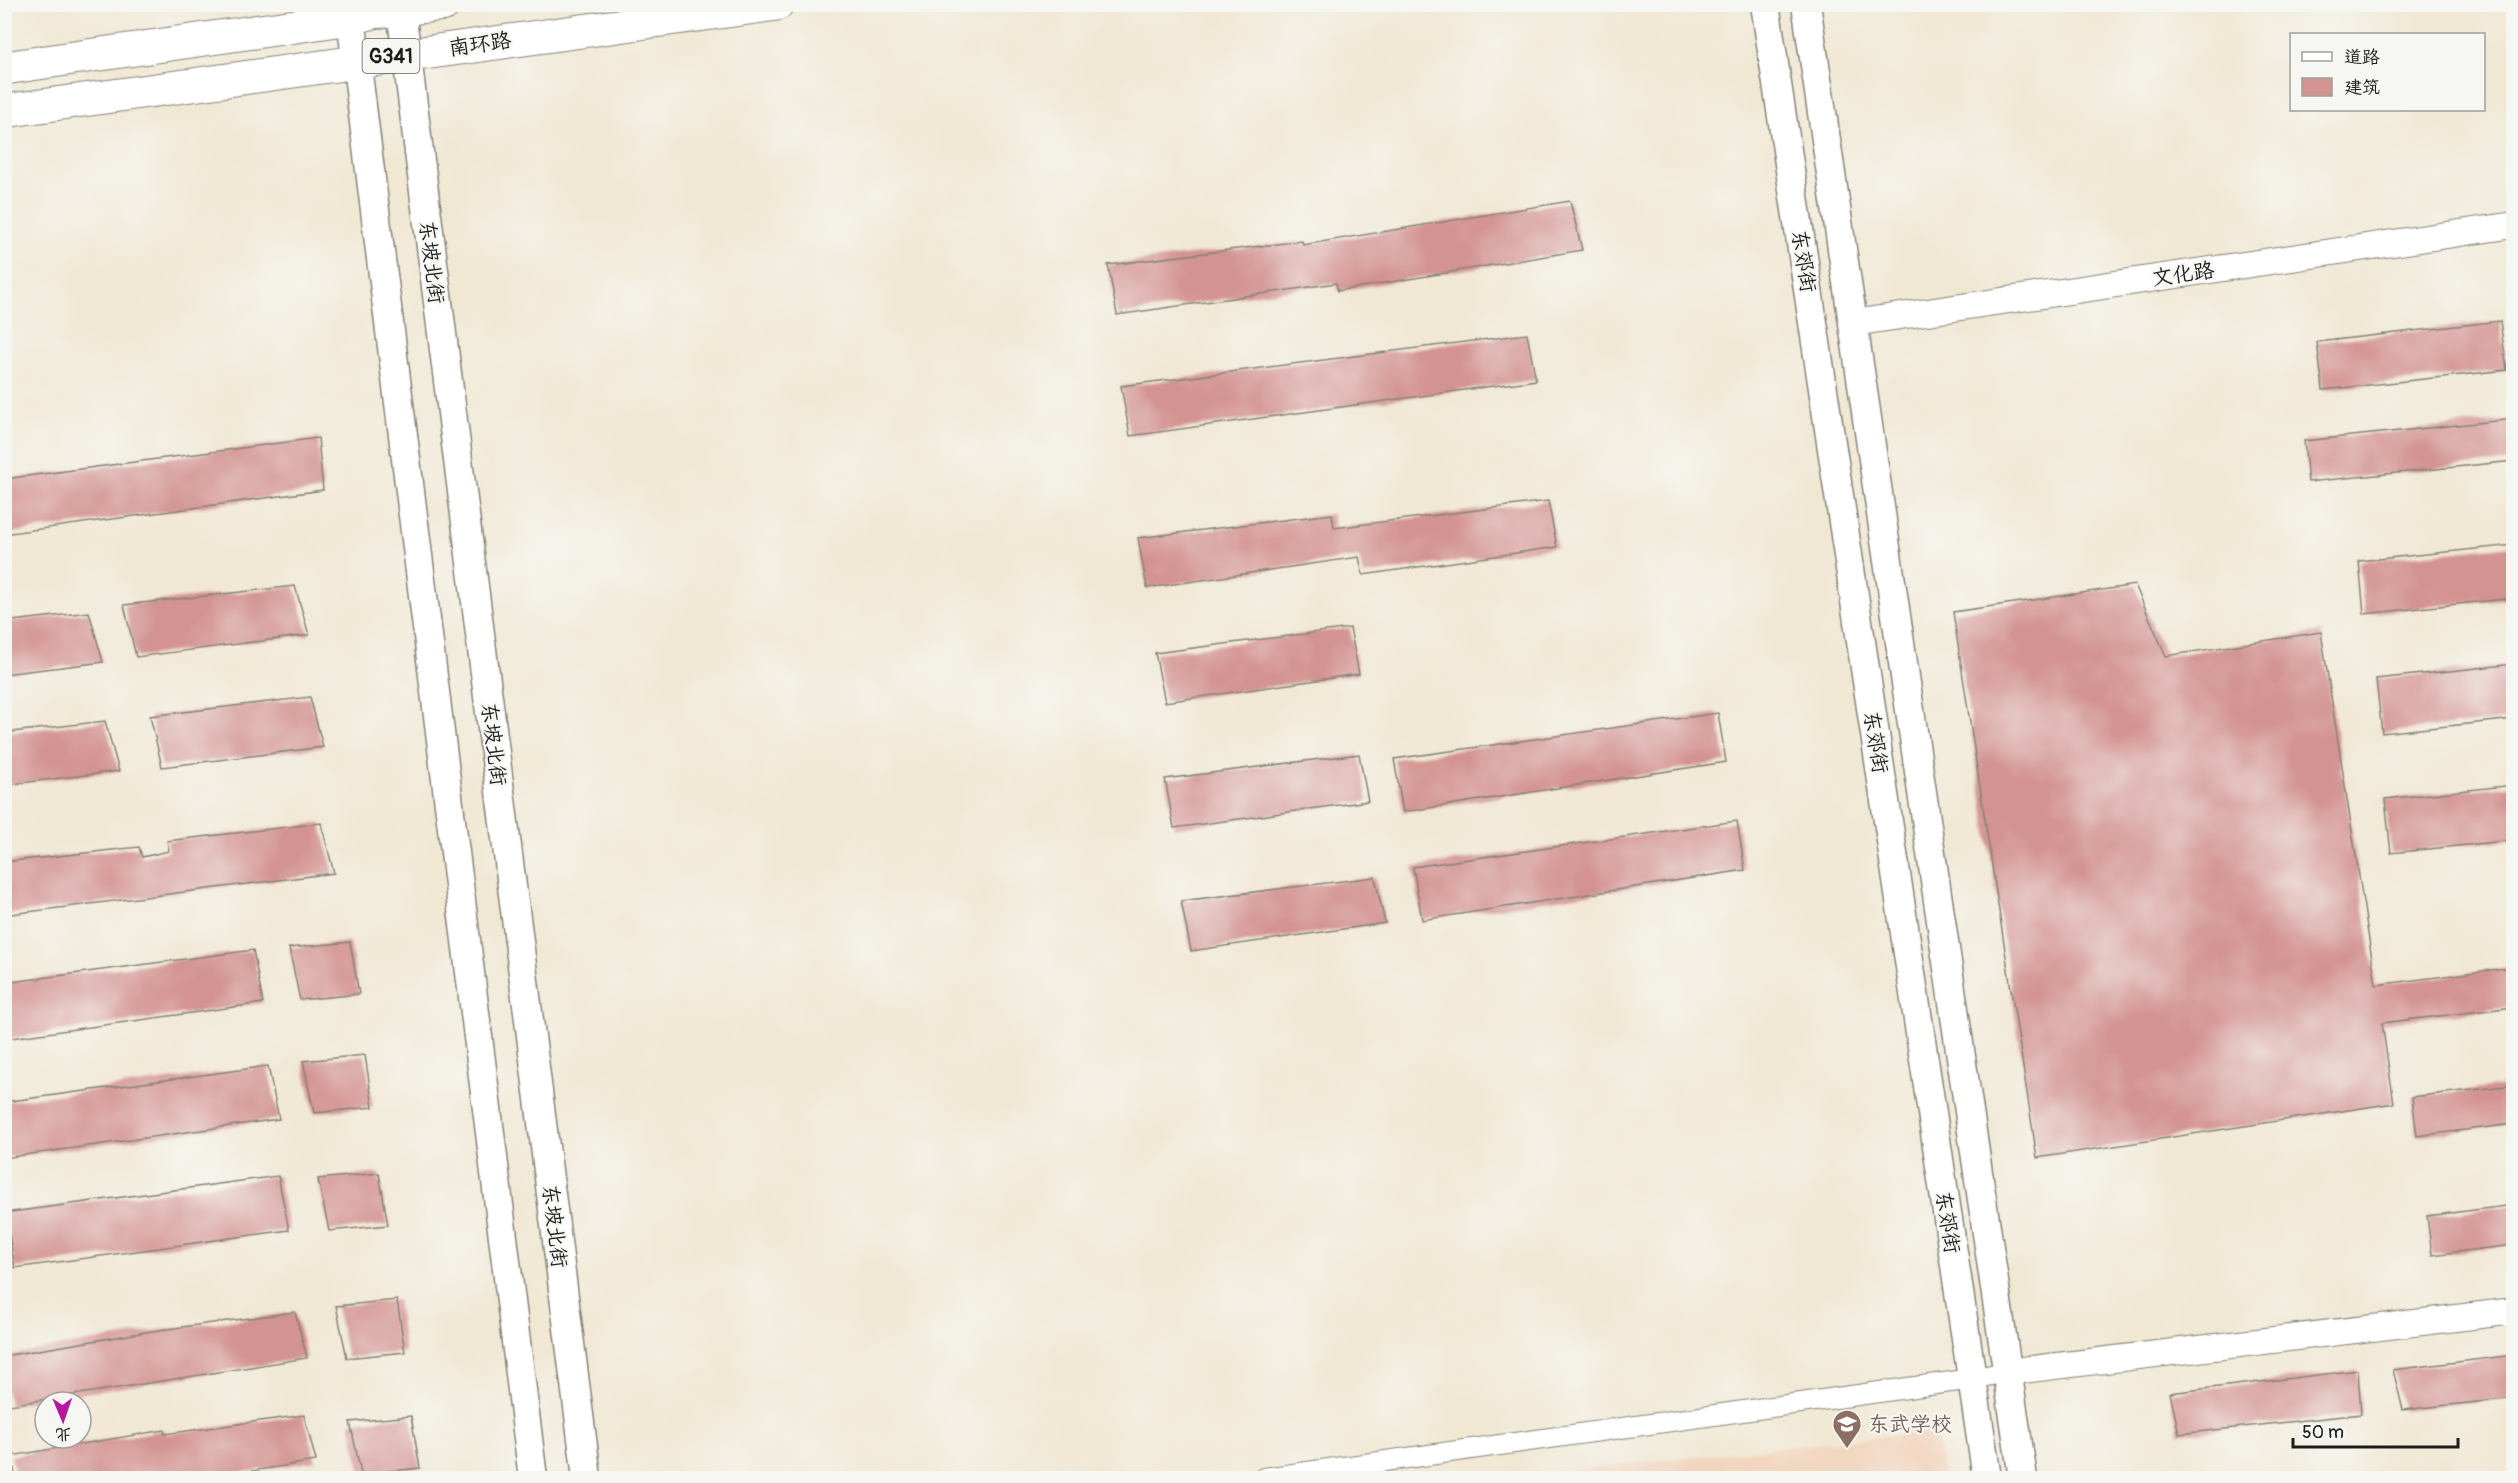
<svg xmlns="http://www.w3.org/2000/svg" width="2518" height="1483" font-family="Pangolin,'LXGW WenKai TC',sans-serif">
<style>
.built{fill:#f2d5be}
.building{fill:#d39390}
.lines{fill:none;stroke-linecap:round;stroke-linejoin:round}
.minor-casing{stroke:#868278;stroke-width:22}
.tertiary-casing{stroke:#868278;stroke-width:28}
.secondary-casing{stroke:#868278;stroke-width:31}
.trunk-casing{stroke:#868278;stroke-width:35}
.minor{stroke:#fff;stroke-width:20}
.tertiary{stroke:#fff;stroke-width:26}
.secondary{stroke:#fff;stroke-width:28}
.trunk{stroke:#fff;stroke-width:33}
.labels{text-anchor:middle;stroke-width:4.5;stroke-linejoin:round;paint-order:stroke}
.shield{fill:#f6f6f2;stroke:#5d5d5c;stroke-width:1.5}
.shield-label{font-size:20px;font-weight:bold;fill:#1c1c1c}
.street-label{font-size:21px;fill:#1c1c1c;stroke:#f6f6f2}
.education-label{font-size:21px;fill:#785e54;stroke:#f6f6f2;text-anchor:start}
</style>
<rect width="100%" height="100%" fill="#f6f6f2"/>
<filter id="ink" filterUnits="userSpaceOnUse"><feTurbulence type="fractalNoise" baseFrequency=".0167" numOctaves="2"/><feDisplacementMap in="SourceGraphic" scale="12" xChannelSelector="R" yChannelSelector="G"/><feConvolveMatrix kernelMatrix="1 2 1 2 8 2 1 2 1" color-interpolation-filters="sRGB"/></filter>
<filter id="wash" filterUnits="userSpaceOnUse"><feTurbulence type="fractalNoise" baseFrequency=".008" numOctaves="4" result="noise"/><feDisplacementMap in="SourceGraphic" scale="24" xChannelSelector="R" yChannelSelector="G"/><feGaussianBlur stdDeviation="1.35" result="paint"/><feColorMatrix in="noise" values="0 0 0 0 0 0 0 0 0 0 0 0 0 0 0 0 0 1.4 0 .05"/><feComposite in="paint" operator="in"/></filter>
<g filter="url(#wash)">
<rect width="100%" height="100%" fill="#f1e8d4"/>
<path class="built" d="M1936 1431 1943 1478H1573L1571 1470Z"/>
<g id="blocks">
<path class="building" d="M1570 201 1582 250 1338 291 1336 283 1117 315 1108 265 1302 241 1303 245Z
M2500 321 2507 370 2323 390 2317 342Z
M1527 334 1536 380 1130 436 1121 386Z
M2514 419V461L2308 482 2304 441Z
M318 438 323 490 4 534V479Z
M1548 501 1557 547 1363 575 1359 557 1147 588 1138 538 1332 514 1334 528Z
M2514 545V598L2364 614 2359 561Z
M2135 585 2166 656 2321 632 2376 985 2514 967V1007L2382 1023 2394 1103 2037 1158 1953 612Z
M295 586 309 635 136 657 124 605Z
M89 612 103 662 4 674V622Z
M1350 628 1359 674 1165 702 1155 653Z
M2514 664V719L2382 733 2376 679Z
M310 697 323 747 162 767 150 716Z
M1718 713 1726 762 1403 812 1394 759Z
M105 721 119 771 4 785V733Z
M1359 754 1368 801 1174 828 1165 779Z
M2514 785V840L2391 853 2385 799Z
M1737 821 1745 870 1422 920 1413 867Z
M321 823 334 873 4 915V862L139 847 142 857 169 851 167 841Z
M1375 877 1385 923 1191 951 1181 901Z
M350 942 359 994 300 1000 289 948Z
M253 950 263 1003 4 1039V983Z
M365 1055 373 1107 314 1113 303 1061Z
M268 1066 279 1119 4 1158V1102Z
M2514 1085V1124L2417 1136 2412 1097Z
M379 1173 388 1225 329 1231 318 1179Z
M278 1176 289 1230 15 1268 5 1213Z
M2514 1205V1245L2432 1255 2427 1216Z
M397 1300 405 1352 347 1358 336 1306Z
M295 1312 307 1358 10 1405 4 1382V1356L152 1331Z
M2514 1355V1398L2403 1410 2393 1370Z
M2358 1370 2361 1414 2179 1434 2170 1393Z
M304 1415 316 1461 201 1479H16L11 1456 164 1430 165 1434Z
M411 1416 420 1468 361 1474 350 1422Z"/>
</g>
</g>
<g filter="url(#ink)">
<use href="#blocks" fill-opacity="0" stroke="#868278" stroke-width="1.5"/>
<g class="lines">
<g class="minor-casing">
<path id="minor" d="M1264 1478 1972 1379 2006 1372"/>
</g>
<g class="tertiary-casing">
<path id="tertiary" d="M1853 323 2514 225
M2006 1372 2514 1311"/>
</g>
<g class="secondary-casing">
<path id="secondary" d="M1765 4 1987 1478
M1806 4 2023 1478
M401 10 587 1478
M351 18 533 1478"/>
</g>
<g class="trunk-casing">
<path id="trunk" d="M4 68 351 18 373 12 444 4
M4 111 777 4"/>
</g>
<use href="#minor" class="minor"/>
<use href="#tertiary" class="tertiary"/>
<use href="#secondary" class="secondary"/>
<use href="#trunk" class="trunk"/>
</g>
</g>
<defs>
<g id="school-pin" transform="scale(1.5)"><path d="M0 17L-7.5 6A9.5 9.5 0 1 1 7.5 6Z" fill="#8d6e63" stroke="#f6f6f2"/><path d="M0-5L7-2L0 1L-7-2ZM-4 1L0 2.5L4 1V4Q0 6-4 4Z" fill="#fff"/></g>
</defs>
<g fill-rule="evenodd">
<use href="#school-pin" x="1847" y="1424"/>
</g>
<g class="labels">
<rect class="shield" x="362.5" y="39" width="57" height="34" rx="4.5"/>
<g class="shield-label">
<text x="391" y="63">G341</text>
</g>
<g class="street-label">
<text transform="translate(480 44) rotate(-8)" y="7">南环路</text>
<text transform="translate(1804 261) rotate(81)" y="7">东郊街</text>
<text transform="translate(432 262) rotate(83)" y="7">东坡北街</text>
<text transform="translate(2183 274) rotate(-8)" y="7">文化路</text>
<text transform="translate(1876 742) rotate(81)" y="7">东郊街</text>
<text transform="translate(494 744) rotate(83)" y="7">东坡北街</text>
<text transform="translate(1948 1222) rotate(81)" y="7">东郊街</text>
<text transform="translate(555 1226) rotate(83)" y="7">东坡北街</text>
</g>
<g class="education-label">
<text x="1868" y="1431">东武学校</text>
</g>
</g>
<rect width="2518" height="1483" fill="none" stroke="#f6f6f2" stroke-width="24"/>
<rect x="2290" y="33" width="195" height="78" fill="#f6f6f2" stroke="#9f9f9c" stroke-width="1.5"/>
<rect x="2302" y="52" width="30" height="9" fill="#ffffff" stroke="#9f9f9c" stroke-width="1.5"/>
<text x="2344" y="63" font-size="18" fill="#1c1c1c">道路</text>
<rect x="2302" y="78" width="30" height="18" fill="#d39390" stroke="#9f9f9c" stroke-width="1.5"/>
<text x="2344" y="93" font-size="18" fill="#1c1c1c">建筑</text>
<g transform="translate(63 1420) rotate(178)"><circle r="28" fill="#f6f6f2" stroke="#9f9f9c" stroke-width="1.5"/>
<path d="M0-4.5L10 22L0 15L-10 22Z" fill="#b5179e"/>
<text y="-9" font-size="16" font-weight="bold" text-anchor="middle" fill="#1c1c1c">北</text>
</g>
<path d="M2293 1438v9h165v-9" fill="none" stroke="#1c1c1c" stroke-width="3"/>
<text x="2302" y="1438" font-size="18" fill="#1c1c1c" stroke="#f6f6f2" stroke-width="4.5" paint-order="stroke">50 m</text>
</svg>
